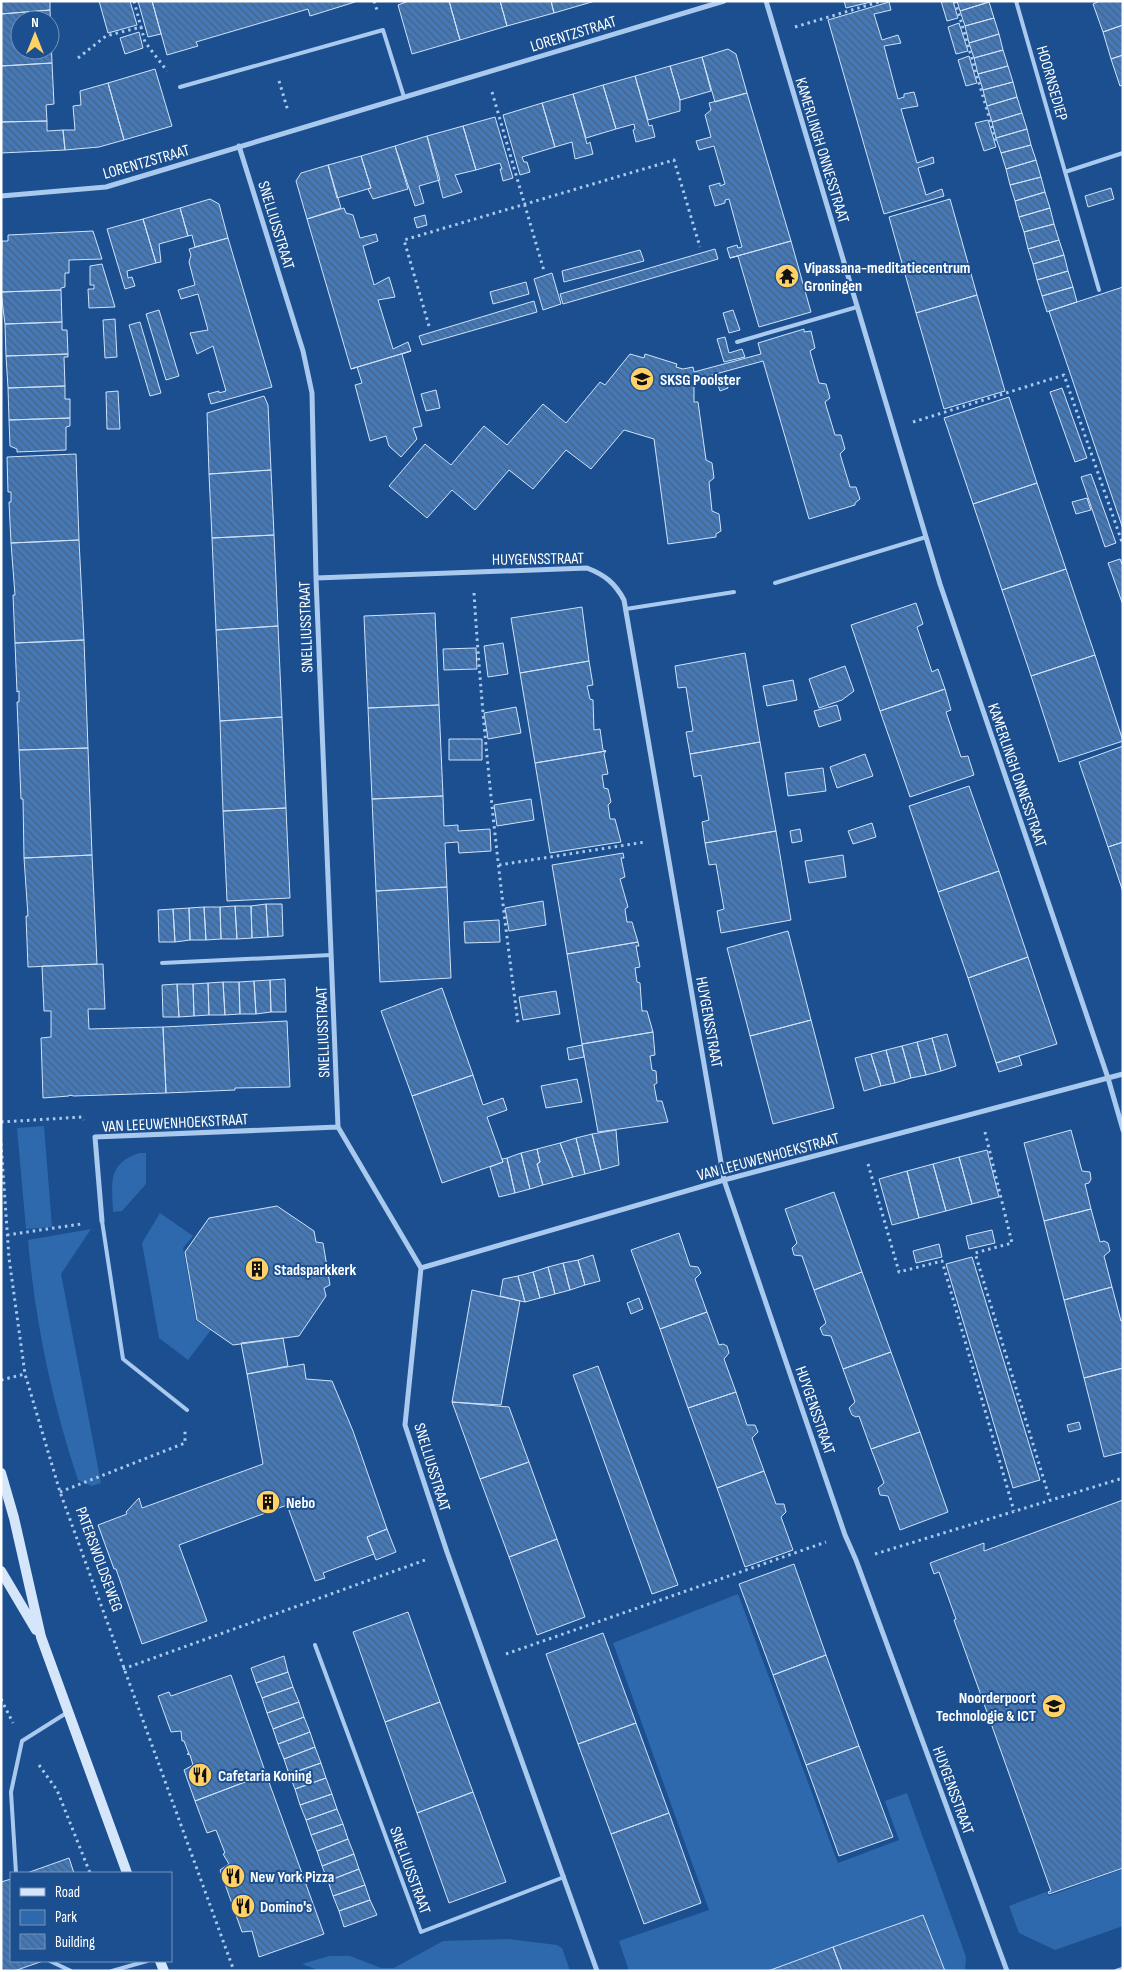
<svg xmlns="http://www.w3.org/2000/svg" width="1124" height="1972" font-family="'Sofia Sans Condensed',sans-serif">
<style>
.green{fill:#2e69ad}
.building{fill:url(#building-back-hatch);stroke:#cfe3fa;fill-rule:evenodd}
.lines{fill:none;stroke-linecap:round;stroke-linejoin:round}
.path{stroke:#a9c9ee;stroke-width:3;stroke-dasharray:2.5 4;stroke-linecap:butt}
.lane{stroke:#a9c9ee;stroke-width:4}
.street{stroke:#a9c9ee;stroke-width:5}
.secondary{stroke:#d6e6fa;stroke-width:10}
.labels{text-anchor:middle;stroke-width:4;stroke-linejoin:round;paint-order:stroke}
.street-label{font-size:16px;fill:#fff;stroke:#1b4f8f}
.poi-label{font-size:16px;font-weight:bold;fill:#fff;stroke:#1b4f8f;text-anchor:start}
</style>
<defs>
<pattern id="building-back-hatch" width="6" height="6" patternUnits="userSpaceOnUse" patternTransform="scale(1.25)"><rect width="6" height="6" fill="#4478b7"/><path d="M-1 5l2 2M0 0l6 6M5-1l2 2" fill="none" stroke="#486282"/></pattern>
</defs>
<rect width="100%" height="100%" fill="#1b4f8f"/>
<path class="green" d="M44 1126 52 1227 26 1229 17 1128Z
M139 1153H146V1184L122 1211 113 1212C112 1183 107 1164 139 1153Z
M160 1213 193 1236 183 1248 196 1321 211 1330 188 1360 159 1338 142 1243Z
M91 1229 61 1274 101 1483 92 1486 78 1480C52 1402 35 1322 28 1240Z
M738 1594 838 1863 899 1840 885 1801 907 1793 966 1957 965 1971H629L619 1941 709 1910 613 1643Z
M1123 1869V1926L1055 1950 1019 1933 1009 1906 1046 1892 1049 1896Z
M508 1939 557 1945 562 1948 570 1971H320L302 1964 329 1956H350L381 1968H394L443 1941Z"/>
<path class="building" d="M1 1H50V10L1 14Z
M99 1H130L137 25 108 33Z
M138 1H152L161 34 148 37Z
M152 1H355V2L310 16 308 9 196 42 198 46 167 55Z
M409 1H449L460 40 412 54 398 5Z
M449 1H500L507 26 460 40Z
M500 1H551L554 13 507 26Z
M551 1H595L554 13Z
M844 1H875L846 8Z
M941 1H953L958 18 947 21Z
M957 1H989V2L960 11Z
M1100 1H1123V25L1103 32 1093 4Z
M889 2 891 10 874 14 882 40 898 35 901 43 884 46 898 99 904 97V94L914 92 918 106 901 109 917 163 933 157 934 163 918 168 926 195 942 189 944 196 884 214 828 20Z
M989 2 994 18 965 26 960 11Z
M50 10 52 63 1 66V14ZM20 20H50V50H20Z
M994 18 999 34 969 43 965 26Z
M959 23 968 51 956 54 948 27Z
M1123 25V55L1111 59 1103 32Z
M139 32 143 48 125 54 120 38Z
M999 34 1003 50 974 58 969 43Z
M728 49 736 54 747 93 715 102 702 57Z
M1003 50 1008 66 978 74 974 58Z
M1123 55V85L1120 86 1111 59Z
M969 56 977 83 966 86 958 60Z
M702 57 711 91 680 100 670 66Z
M52 63 54 104 46 105 47 121 1 122V66Z
M670 66 680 100V111L648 120 635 76Z
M1008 66 1013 82 983 90 978 74Z
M155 69 172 126 124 140 108 83Z
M635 76 649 126 652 125 655 137 636 142 633 130 635 129 634 124 616 129 603 85Z
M1013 82 1017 97 987 106 983 90Z
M108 83 124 140 99 147 65 150 63 130H75L73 106 81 105 80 91Z
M603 85 616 129 586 138 573 94Z
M747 93 791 241 730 258 727 248 737 245 738 248 742 247 729 199 725 200V203L715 206 709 186 720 183V186L725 184 714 146 699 150 696 141 711 137 705 115 711 110 709 103Z
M573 94 587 144 590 142 593 154 575 159 572 142 555 147 542 103Z
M1017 97 1022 113 992 122 987 106Z
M542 103 555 147 522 157 524 162H527L530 172 520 175 503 115Z
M1022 113 1027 129 996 138 992 122Z
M495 117 513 178 503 181 500 169H502L500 163 476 170 463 126Z
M988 120 996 147 984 151 975 123Z
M47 121V131L63 130 65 150 1 153V122Z
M463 126 476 170 455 175 462 192 443 198 427 136Z
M1027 129 1031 145 1001 153 996 138Z
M427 136 440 180 419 186 424 203 415 206 395 146Z
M1031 145 1036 160 1006 169 1001 153Z
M395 146 408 189 373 199 368 189 371 188 361 156Z
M361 156 371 188 337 198 328 165Z
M1036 160 1041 177 1010 185 1006 169Z
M328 165 341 208 307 219 296 181 301 173Z
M1041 177 1045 192 1015 201 1010 185Z
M1111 188 1114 199 1088 207 1085 196Z
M1045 192 1050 208 1019 217 1015 201Z
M210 199 219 204 228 238 195 247 192 235 188 236 180 208Z
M950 199 977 295 916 313 889 217Z
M180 208 188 236 159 244 161 262 156 263 143 219Z
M344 208 346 213 353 215 360 238 376 234 378 241 363 246 374 285 389 277 395 297 378 300 393 349 408 342 411 351 351 369 307 219Z
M1050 208 1054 224 1024 232 1019 217Z
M425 215 427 225 417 228 414 218Z
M143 219 156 263 127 271 128 278 132 277 135 286 125 289 107 229Z
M1054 224 1059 240 1028 249 1024 232Z
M93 231 102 259 69 260V273H65V287L61 288V290L1 292 2 241H8V235Z
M228 238 272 387 211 404 208 394 219 391V393L226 391 213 346 197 354 190 333 208 330 198 294 181 299 178 290 195 285 189 262 191 255 189 249Z
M1059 240 1064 255 1033 264 1028 249Z
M791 241 811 312 759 327 738 256 730 258Z
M715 249 718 259 563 304 560 294Z
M640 250 644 261 564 282 562 271Z
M1064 255 1068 271 1037 280 1033 264Z
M102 264 115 307 89 308 88 289H94V285H90V266Z
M1068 271 1073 287 1042 296 1037 280Z
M552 273 561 304 543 310 534 279Z
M526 282 529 294 493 304 490 292Z
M1073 287 1077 302 1047 312 1042 296Z
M1123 287V529L1049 311Z
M61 290 62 322 5 324 1 292Z
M977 295 1005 391 944 409 916 313Z
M534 301 537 312 422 345 419 336Z
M159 310 179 376 166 380 146 314Z
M733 310 740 330 729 333 723 313Z
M115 319 117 357 105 358 103 320Z
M62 322V330H67L68 354 6 356 5 324Z
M140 322 161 393 150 396 129 325Z
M804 329V332L811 331 815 348 810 351 819 383 826 384 830 398 825 402 835 435H841L845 449 840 454 850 487H856L860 499 855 503V505L809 519 763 361 694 380V402H698L706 460 712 463 714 478 709 482 712 511 719 514 721 531 716 534V537L668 544 654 439 624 430 591 469 566 450 533 489 509 470 475 510 452 490 427 518 389 486 425 444 451 465 484 426 507 445 543 404 566 423 600 382 605 385 630 354 644 358 645 354 677 364 676 367 683 369 693 367 694 372 761 354 758 343Z
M725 337 729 353 742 349 745 357 724 362 717 339Z
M411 351 402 354 422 426 413 428 417 439 401 457 389 446 386 436 370 441 355 385 362 383 357 367 351 369Z
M68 354V357H64L65 386 8 388 6 356Z
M725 376 728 388 720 391 716 379Z
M65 386V399H70V418L9 420 8 388Z
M1062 388 1087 458 1075 462 1050 392Z
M436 390 440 408 426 411 421 394Z
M118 391 120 429H107L106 392Z
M264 396 268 405 271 470 209 474 207 413Z
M1009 397 1037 483 973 504 944 418Z
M70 418V426L66 427V450L17 452V449L10 446 9 420Z
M76 454 79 540 11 543 9 502H11V492H8L7 457Z
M271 470 274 535 212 538 209 474Z
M1091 474 1116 543 1105 547 1081 477Z
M1037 483 1066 569 1002 590 973 504Z
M1087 498 1091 510 1076 514 1072 502Z
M274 535 278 626 216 630 212 538Z
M79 540 84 640 15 643 13 595H15L11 543Z
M1120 559 1123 566V605L1108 563Z
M1066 569 1095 655 1031 676 1002 590Z
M916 603 923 624 917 627 932 672 938 669 945 689 880 711 851 625Z
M582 607 589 661 520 673 511 618Z
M435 613 439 705 368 708 364 616Z
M278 626 282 717 220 721 216 630Z
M84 640 88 748 19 750 17 702H19V691L17 692 15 643Z
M503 643 508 674 488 677 484 646Z
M476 648 477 669 444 670 443 649Z
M745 653 760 742 690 754 686 732 693 731 686 687 678 688 675 666Z
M1095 655 1123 741 1059 762 1031 676Z
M589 661 593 685 587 686 590 699 593 700 594 730 600 729 603 750 606 751 535 763 520 673Z
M845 666 854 691 842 700 819 708 809 679Z
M793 680 797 700 767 706 763 686Z
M945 689 951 710 946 712 961 757 968 756 974 775 910 797 880 711Z
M439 705 443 796 372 799 368 708Z
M837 705 841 720 819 727 814 711Z
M516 707 521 733 488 739 484 713Z
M282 717 286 808 223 811 220 721Z
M449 739H482V760H449Z
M760 742 776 831 705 843 702 822 709 820 701 775 694 777 690 754Z
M1123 746V842L1108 847 1079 762Z
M88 748 92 855 24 858 23 799H21L19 750Z
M606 751 604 754 608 774 602 775 604 788 608 789 611 802 608 805 610 819H615L621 842 550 853 535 763Z
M865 754 873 776 837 788 830 767Z
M823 768 826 791 788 796 785 773Z
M969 786 999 871 938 892 909 806Z
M443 796 444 826 458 825V831L490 829 491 851 459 853 458 842 445 843 447 887 376 891 372 799Z
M531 799 534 820 497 826 494 805Z
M286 808 290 898 227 901 223 811Z
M872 823 876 837 853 844 848 831Z
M800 829 802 841 792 843 790 831Z
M776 831 791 920 721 933 717 911 724 909 716 864 709 865 705 843Z
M1123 842V892L1108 847Z
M623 853 624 858H621L625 877 620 879 628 907 625 909 627 922H632L638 942 567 954 552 865Z
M92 855 97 964 28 967 26 916H28L24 858Z
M843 855 846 877 809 883 805 861Z
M999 871 1028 957 968 978 938 892Z
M447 887 451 978 380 982 376 891Z
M543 901 546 925 509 931 505 908Z
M266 904 268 937 252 938 251 906Z
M266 904H282L283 936 268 937Z
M235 906H251L252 938 237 939Z
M235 906 237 939H221L220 907Z
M204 907H220L221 939 206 940Z
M204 907 206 940H190L189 908Z
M189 908 190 940 175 942 173 909Z
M173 909 175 942H159L158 910Z
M499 920 500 942 465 943 464 922Z
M788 931 811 1020 750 1036 727 948Z
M638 942 639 946H636L640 967 635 968 637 982 640 983 642 1011H647L653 1032 582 1044 567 954Z
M1028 957 1057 1044 996 1063 968 978Z
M103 964 105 1009H88L89 1029 163 1027 166 1093 74 1096 69 1095V1096L43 1098 41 1038 51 1037V1011H44L42 966Z
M285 979 286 1012H271L270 980Z
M270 980 271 1012 256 1014 254 981Z
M254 981 256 1014H240L239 982Z
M223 982H239L240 1014 225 1015Z
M223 982 225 1015H209L208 983Z
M208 983 209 1015 194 1016 193 984Z
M177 984H193L194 1016 179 1017Z
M177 984 179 1017H163L162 985Z
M442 988 473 1075 412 1096 381 1011Z
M556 991 560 1014 523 1020 519 997Z
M811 1020 834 1108 773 1124 750 1036Z
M287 1021 290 1087 235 1088V1090L166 1093 163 1027Z
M653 1032 655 1055 650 1056 652 1070 656 1071 657 1083 654 1085 657 1101H662L668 1122 598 1132 582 1044Z
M947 1034 956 1066 941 1071 932 1038Z
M932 1038 941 1071 926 1075 917 1042Z
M917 1042 926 1075 911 1078 902 1046Z
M582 1045 584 1057 569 1060 567 1048Z
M902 1046 911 1078 895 1083 886 1050Z
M886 1050 895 1083 881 1086 871 1054Z
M871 1054 881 1086 864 1091 855 1058Z
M1019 1056 1022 1065 999 1072 996 1063Z
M473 1075 483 1105 503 1098 507 1110 487 1117 503 1162 442 1183 412 1096Z
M577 1079 582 1102 546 1108 541 1086Z
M616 1130 619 1165 601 1170 592 1134Z
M1071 1130 1082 1171 1090 1172 1091 1179 1089 1183 1085 1184 1091 1209 1044 1221 1024 1143Z
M592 1134 601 1170 585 1174 576 1138Z
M576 1138 585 1174 573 1177 560 1143Z
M560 1143 573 1177 543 1185 537 1164 540 1162 537 1149Z
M537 1149 540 1162 537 1164 543 1185 530 1189 521 1153Z
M987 1150 999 1197 972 1204 959 1157Z
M521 1153 530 1189 515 1193 507 1158Z
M959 1157 972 1204 946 1211 933 1164Z
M507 1158 515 1193 499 1197 490 1167 503 1162 502 1159Z
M933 1164 946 1211 919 1218 907 1171Z
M907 1171 919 1218 892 1225 879 1179Z
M834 1192 862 1272 814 1290 802 1256 794 1255 792 1248 797 1243 785 1209Z
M277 1206 314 1231 316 1242 323 1243 330 1285 324 1288 326 1296 299 1336 233 1345 197 1320 185 1252 209 1218Z
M1091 1209 1100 1242 1104 1241 1108 1243 1110 1251 1104 1256 1112 1287 1064 1300 1044 1221Z
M992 1230 995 1243 969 1249 966 1236Z
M679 1233 690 1266 698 1267 701 1273 695 1279 707 1312 660 1329 631 1250Z
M939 1244 942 1257 916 1263 913 1251Z
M593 1255 600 1281 585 1285 578 1260Z
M972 1257 1040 1480 1013 1488 946 1264Z
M578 1260 585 1285 570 1290 563 1263Z
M563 1263 570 1290 555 1294 548 1267Z
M548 1267 555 1294 540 1298 533 1272Z
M533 1272 540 1298 525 1302 518 1276Z
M862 1272 891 1352 843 1369 831 1336 823 1335 820 1328 826 1323 814 1290Z
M518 1276 525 1302 500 1296 503 1279Z
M1112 1287 1121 1321 1123 1320V1368L1084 1378 1064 1300Z
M472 1290 520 1301 501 1405 452 1402Z
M639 1298 643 1309 631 1314 627 1303Z
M707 1312 719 1345 723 1344 727 1346 729 1353 724 1359 736 1392 688 1408 660 1329Z
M283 1338 288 1366 247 1374 241 1343Z
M891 1352 920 1432 871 1449 859 1416 856 1417 852 1415 849 1408 855 1402 843 1369Z
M304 1364 306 1379 332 1381 353 1431 387 1529 367 1537 374 1554 323 1573 325 1578 315 1581 287 1505 179 1545 207 1621 142 1644 116 1569H114L98 1525 127 1514 126 1512 139 1498 142 1508 263 1464 247 1374Z
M598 1366 678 1585 652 1594 573 1375Z
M1123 1368V1452L1104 1457 1084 1378Z
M736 1392 747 1425H755L758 1432 752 1438 764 1471 717 1488 688 1408Z
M452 1402 509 1407 529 1462 480 1479Z
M1079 1422 1081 1429 1069 1432 1067 1425Z
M920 1432 948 1512 900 1530 888 1496 880 1495 878 1488 884 1483 871 1449Z
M529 1462 557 1539 509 1557 480 1479Z
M764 1471 776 1504H784L786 1512 781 1517 793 1550 745 1567 717 1488Z
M1123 1500V1868L1049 1894 1048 1892 1051 1891 954 1620 956 1619 939 1572 934 1574 930 1563 984 1543V1551Z
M387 1529 396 1552 376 1560 367 1537Z
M557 1539 585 1617 537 1635 509 1557Z
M794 1564 826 1655 773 1675 739 1584Z
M408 1612 440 1702 385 1722 353 1632Z
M603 1633 636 1723 578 1744 546 1654Z
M826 1655 859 1746 806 1765 773 1675Z
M284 1656 288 1672 256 1683 251 1668Z
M288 1672 293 1687 262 1698 256 1683Z
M231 1675 266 1774 195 1801 184 1770 193 1765 190 1755 187 1754H189L184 1741H182L181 1731 171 1732 158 1696 169 1692 171 1696Z
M293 1687 299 1702 267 1713 262 1698Z
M299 1702 304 1717 273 1729 267 1713Z
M440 1702 473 1792 417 1813 385 1722Z
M304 1717 310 1732 278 1744 273 1729Z
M636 1723 669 1813 611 1834 578 1744Z
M310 1732 315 1747 284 1759 278 1744Z
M859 1746 893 1837 839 1856 806 1765Z
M315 1747 321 1763 289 1774 284 1759Z
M321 1763 326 1778 295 1789 289 1774Z
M266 1774 324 1934 259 1957 252 1931 242 1932 220 1870 229 1864 223 1854 225 1853 216 1830 207 1833 195 1801Z
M326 1778 332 1794 300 1805 295 1789Z
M473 1792 506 1882 449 1903 417 1813Z
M332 1794 337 1809 306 1820 300 1805Z
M337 1809 343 1824 311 1835 306 1820Z
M669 1813 701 1903 644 1924 611 1834Z
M343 1824 348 1839 317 1851 311 1835Z
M348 1839 354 1854 322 1866 317 1851Z
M354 1854 359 1869 328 1881 322 1866Z
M69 1858 74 1873H27Z
M359 1869 365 1885 333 1896 328 1881Z
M11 1879V1961H43L14 1971H1V1882Z
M365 1885 370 1900 339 1911 333 1896Z
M370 1900 377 1915 344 1927 339 1911Z
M923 1915 945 1971H842L833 1947Z
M833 1947 842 1971H768Z"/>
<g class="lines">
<path class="path" d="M134 1 141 27
M374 1 377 10
M955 1 997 144
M795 27 882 1
M78 58 106 36 141 27 145 42 167 71
M279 81 288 111
M492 92 544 271
M429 326 404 240 674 160 700 247
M913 422 1064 375 1123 545
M474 593C483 737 499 880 518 1023
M499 865 645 842
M1 1122 82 1117 84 1120
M985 1132 1012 1243 975 1253 1050 1500
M1 1143 9 1258 25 1374 60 1492 234 1971
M868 1164 899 1272 942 1261 1014 1511
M7 1235 81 1224
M1 1380 25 1374
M60 1492 185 1443V1430
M875 1554 1123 1478
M506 1654 826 1542
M123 1669 428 1559
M1 1699 13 1723
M39 1765 57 1790 90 1873"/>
<path class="lane" d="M1016 1 1099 290
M180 87 383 30 404 97
M1065 172 1123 153
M737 342 857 307
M775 583 926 537
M626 609 734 592
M162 963 331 955
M102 1221 123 1359 187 1410
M315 1645 421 1932 564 1877
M16 1873 11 1792 22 1741 68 1712
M50 1961 71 1971
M112 1971 147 1961"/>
<path class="street" d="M766 1 940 584 1108 1078 1123 1130
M239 146 303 351 312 393 316 578 338 1127 421 1268 405 1425 447 1552 597 1971
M1 196 106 187 724 1
M316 578 587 568C605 575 615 583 624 600L724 1180 845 1535 856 1560 1007 1971
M102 1221 95 1137 338 1127
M421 1268 724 1180 1123 1074
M1117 1971 1123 1969"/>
<path class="secondary" d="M1 1473 14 1518 41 1637 127 1873
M1 1571 36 1630
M160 1961 164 1971"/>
</g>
<defs>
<g id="temple-disc" transform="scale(1.25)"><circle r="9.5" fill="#ffd166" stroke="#1b4f8f"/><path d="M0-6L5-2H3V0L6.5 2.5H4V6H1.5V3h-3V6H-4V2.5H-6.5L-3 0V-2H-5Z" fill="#111"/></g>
<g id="school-disc" transform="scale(1.25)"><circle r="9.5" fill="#ffd166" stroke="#1b4f8f"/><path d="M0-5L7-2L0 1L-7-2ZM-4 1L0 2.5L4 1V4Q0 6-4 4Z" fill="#111"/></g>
<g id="building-disc" transform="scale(1.25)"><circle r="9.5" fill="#ffd166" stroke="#1b4f8f"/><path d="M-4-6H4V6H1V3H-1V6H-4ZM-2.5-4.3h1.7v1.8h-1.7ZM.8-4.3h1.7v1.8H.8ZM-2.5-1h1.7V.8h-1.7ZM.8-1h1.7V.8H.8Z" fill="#111"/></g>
<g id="university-disc" transform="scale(1.25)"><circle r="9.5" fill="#ffd166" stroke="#1b4f8f"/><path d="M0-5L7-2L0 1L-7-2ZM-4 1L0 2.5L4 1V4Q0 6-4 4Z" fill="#111"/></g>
<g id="restaurant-disc" transform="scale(1.25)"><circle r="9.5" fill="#ffd166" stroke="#1b4f8f"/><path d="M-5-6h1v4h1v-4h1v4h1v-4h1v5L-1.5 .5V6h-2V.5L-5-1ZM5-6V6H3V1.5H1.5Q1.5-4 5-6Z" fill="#111"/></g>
</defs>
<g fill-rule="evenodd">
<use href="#temple-disc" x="787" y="276"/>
<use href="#school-disc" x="642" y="379"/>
<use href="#building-disc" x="257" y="1269"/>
<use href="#building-disc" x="268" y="1502"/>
<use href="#university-disc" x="1054" y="1706"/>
<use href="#restaurant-disc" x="200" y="1775"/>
<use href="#restaurant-disc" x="233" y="1876"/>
<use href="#restaurant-disc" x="243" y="1906"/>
</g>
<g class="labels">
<g class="street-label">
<text transform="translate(573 33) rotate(-17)" y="6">LORENTZSTRAAT</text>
<text transform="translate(1053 83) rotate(74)" y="6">HOORNSEDIEP</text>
<text transform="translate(823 150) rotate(73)" y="6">KAMERLINGH ONNESSTRAAT</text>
<text transform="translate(146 161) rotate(-16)" y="6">LORENTZSTRAAT</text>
<text transform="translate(277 225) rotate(73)" y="6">SNELLIUSSTRAAT</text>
<text transform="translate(538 558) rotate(-1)" y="6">HUYGENSSTRAAT</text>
<text transform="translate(305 627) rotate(-92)" y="6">SNELLIUSSTRAAT</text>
<text transform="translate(1018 775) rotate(71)" y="6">KAMERLINGH ONNESSTRAAT</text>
<text transform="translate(710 1022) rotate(80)" y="6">HUYGENSSTRAAT</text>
<text transform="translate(322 1032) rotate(-92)" y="6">SNELLIUSSTRAAT</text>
<text transform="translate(175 1122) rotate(-3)" y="6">VAN LEEUWENHOEKSTRAAT</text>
<text transform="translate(768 1156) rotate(-15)" y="6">VAN LEEUWENHOEKSTRAAT</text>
<text transform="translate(816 1410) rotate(71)" y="6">HUYGENSSTRAAT</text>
<text transform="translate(433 1467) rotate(73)" y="6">SNELLIUSSTRAAT</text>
<text transform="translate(100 1559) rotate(70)" y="6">PATERSWOLDSEWEG</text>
<text transform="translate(954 1790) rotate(70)" y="6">HUYGENSSTRAAT</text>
<text transform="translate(411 1870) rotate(70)" y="6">SNELLIUSSTRAAT</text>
</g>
<g class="poi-label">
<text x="804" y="273">Vipassana-meditatiecentrum<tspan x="804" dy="18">Groningen</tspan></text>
<text x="660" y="385">SKSG Poolster</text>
<text x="274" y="1275">Stadsparkkerk</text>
<text x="286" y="1508">Nebo</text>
<text x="1036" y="1703" text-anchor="end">Noorderpoort<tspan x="1036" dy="18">Technologie &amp; ICT</tspan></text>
<text x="218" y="1781">Cafetaria Koning</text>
<text x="250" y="1882">New York Pizza</text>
<text x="260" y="1912">Domino's</text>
</g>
</g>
<rect width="1124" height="1972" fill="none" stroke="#ffffff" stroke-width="5"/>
<rect x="10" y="1872" width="162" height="90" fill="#1b4f8f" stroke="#7695bc"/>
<rect x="20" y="1888" width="25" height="8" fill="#d6e6fa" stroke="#7695bc"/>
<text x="55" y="1897" font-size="15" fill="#ffffff">Road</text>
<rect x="20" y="1910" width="25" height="15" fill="#2e69ad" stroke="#7695bc"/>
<text x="55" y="1922" font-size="15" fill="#ffffff">Park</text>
<rect x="20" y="1934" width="25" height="15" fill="url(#building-back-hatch)" stroke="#7695bc"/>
<text x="55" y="1947" font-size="15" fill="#ffffff">Building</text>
<g transform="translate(35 35)"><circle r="24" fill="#1b4f8f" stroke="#7695bc"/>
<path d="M0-4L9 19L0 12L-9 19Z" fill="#ffd166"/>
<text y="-8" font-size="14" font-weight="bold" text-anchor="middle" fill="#ffffff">N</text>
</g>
</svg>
